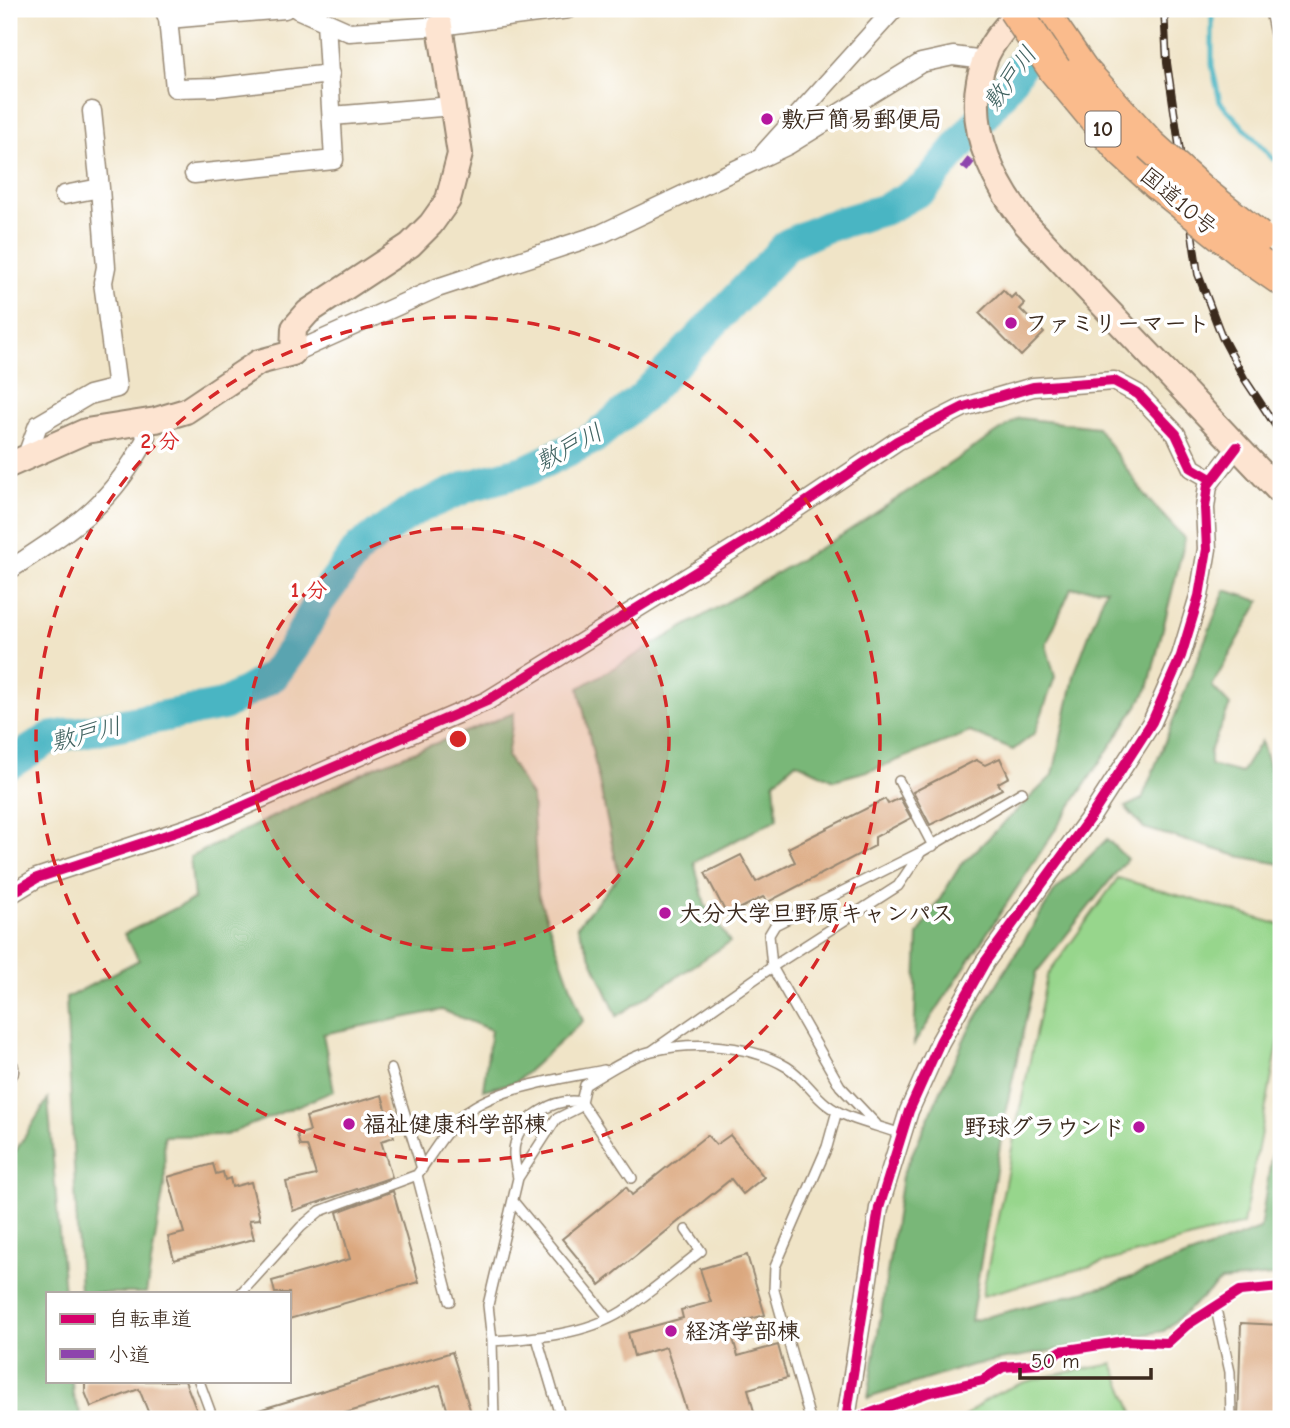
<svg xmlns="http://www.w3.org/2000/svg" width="1290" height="1428" font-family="'Comic Neue','Klee One',sans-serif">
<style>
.green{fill:#97d68c;stroke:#698055;stroke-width:2}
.forest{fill:#79b778;stroke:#5a704b;stroke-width:2}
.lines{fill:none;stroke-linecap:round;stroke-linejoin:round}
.stream{stroke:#48b5c3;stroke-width:5}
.river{stroke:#48b5c3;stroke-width:32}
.building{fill:#dba87f}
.lane-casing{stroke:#968772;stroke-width:12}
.street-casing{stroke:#968772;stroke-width:21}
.secondary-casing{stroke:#968772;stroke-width:28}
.highway-casing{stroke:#968772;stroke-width:35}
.lane{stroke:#fff;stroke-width:9}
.street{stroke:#fff;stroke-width:18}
.secondary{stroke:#fde4d1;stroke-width:24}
.highway{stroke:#fabb8c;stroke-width:32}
.rail-casing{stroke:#3b2a1e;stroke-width:8}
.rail{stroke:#fff;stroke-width:5;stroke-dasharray:16;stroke-linecap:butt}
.highway-bridge-casing{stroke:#968772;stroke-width:35;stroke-linecap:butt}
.highway-bridge{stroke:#fabb8c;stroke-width:32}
.quiet{stroke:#8e44ad;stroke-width:9;stroke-dasharray:18 9;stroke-linecap:butt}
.cycleway-casing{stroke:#fff;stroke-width:15}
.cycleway{stroke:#d6006c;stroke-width:10}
.ring{fill:none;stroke:#d62828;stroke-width:3.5;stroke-dasharray:12 9}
.poi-dot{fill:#b5179e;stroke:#fff;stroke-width:2.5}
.labels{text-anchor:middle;stroke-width:7;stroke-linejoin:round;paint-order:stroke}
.shield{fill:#fff;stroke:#766a62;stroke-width:2}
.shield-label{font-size:21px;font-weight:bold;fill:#3b2a1e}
.poi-label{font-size:23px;font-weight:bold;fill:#3b2a1e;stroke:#fff;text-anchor:start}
.street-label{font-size:23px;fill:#3b2a1e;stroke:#fff}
.water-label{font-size:24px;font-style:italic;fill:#406260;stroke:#fff}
.centre{fill:#d62828;stroke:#fff;stroke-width:3.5}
.ring-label{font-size:21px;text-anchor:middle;font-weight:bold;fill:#d62828;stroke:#fff;stroke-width:7;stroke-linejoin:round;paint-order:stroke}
</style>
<rect width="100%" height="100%" fill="#fff"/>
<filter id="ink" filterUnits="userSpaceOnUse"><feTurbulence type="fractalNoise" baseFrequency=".0143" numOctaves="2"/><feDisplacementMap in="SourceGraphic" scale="14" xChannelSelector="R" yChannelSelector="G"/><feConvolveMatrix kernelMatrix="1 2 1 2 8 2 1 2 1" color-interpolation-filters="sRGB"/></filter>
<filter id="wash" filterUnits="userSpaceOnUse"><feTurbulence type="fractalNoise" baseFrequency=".00686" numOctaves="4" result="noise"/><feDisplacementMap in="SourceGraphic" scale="28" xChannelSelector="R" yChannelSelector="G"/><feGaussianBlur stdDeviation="1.57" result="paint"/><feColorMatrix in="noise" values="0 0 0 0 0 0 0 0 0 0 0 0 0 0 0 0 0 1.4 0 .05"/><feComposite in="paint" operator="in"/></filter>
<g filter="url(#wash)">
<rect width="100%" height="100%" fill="#f0e4c7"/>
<path class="green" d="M1118 878 1281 925V1030L1243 1224 982 1296 1047 976Z
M1113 1364 1136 1419H963C1001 1378 1062 1374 1113 1364Z"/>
<path class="forest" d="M1019 418 1097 427 1147 498 1185 539 1148 689 914 1044 918 935 960 866 1053 775 1075 672 1106 589 1071 588 1046 645 1055 677 1035 733 1013 750 970 732 875 769 834 780 796 762 774 782 777 819 694 862 705 905 730 942 617 1016 577 926 619 876 579 688 842 535Z
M1225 590 1260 601 1212 686 1230 705 1210 751V765L1241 773 1261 741 1270 770 1281 771V864L1238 856 1144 828 1125 807 1142 799Z
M514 713 507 756 532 798 538 894 583 1021 516 1082 483 1090 491 1030 442 1010 323 1034 334 1091 226 1135 164 1136 165 1181 146 1293H80L66 998 139 960 124 934 194 899 190 857 377 766Z
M1107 839 1127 859 1036 973 1006 1109 971 1321 1113 1284 1260 1229 1273 1146 1281 1116V1275L1221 1281 1164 1331 972 1365 868 1398 902 1176 968 1031 1054 892Z
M48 1099 64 1293H47V1381H72L73 1396 83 1419H9V1162Z"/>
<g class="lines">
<path class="stream" d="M1212 9V65L1220 102 1273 159"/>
<path class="river" d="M9 764 50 738 223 705 273 676 294 647 319 602 360 547 414 510 469 486 527 470 594 438 642 398 788 244 826 227 886 209 924 188 1002 93 1051 20"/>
</g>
<g id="blocks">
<path class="building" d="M1003 290 1011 298 1015 294 1025 304 1020 309 1044 333 1021 356 979 313Z
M1000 758 1009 777 998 783 1002 789 930 825 913 792 976 760 985 765Z
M900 798 911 818 875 837V846L768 902 763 897 727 915 705 873 741 855 756 882 795 862 788 848 885 799 888 804Z
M382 1095 394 1137 381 1141 392 1177 293 1211 286 1182 316 1175 307 1146H300L297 1135 310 1131 306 1117Z
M707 1135 716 1145 730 1135 764 1177 743 1194 731 1179 600 1285 562 1239 626 1187 632 1195Z
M213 1164 216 1174 223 1172 225 1180 230 1178 232 1187 251 1182 260 1219 249 1220 254 1239 174 1260 168 1237 184 1233 168 1177Z
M393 1191 419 1282 289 1319V1293H275L272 1281 350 1259 337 1212Z
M747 1255 765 1315 729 1325 738 1356 778 1345 787 1378 748 1389 756 1419H689L666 1347 634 1356 628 1333 683 1318 681 1310 711 1302 700 1269Z
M1241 1323 1281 1325V1419H1238Z
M452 1352 473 1419H450L440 1385 325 1419H240L239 1416Z
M85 1381H185L200 1419H151L139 1389 91 1407 85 1392Z"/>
</g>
</g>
<g filter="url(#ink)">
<use href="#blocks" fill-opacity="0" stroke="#968772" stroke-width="2"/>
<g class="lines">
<g class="lane-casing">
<path id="lane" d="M899 781 933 846
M921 852 775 925 769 935 772 967 898 886 921 852 1022 792
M652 1051 772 967 840 1086 876 1124
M391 1069 422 1169
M417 1175C430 1157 443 1134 459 1118 491 1087 562 1079 604 1070
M632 1178 581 1102 585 1085C605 1073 628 1057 652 1051 694 1041 749 1044 787 1067 803 1077 812 1093 826 1104 846 1120 877 1125 901 1134
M513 1201 609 1318
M241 1293 301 1227 320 1211 417 1175 450 1301
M1216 1309 1230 1372 1231 1419
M537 1338 561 1419
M492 1341 488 1305 518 1178 556 1119 578 1108 581 1102C555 1097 521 1117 515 1144 512 1154 516 1168 518 1178
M199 1381 213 1419
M494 1419 492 1341C535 1338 585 1335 623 1311 650 1293 675 1271 701 1251L686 1230
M810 1419 774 1290 775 1267 827 1147 837 1111"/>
</g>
<g class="street-casing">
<path id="street" d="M164 9 168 19 285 9
M297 9 349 32 440 26 568 9
M1274 9 1281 41
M168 19 175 88 218 87 330 74
M92 111 100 188
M332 116 453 106
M764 153 894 9
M194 174 334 160 326 22
M293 353 437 288 601 234 788 145 921 63 953 56 985 60
M26 458 38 425 89 395 117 388 103 282 106 267 100 188 64 195
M9 570C72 528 109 508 146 439L143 421
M9 895 37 878 209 821 487 701 767 528 897 441 964 407 1033 387 1114 381 1138 394 1176 434 1192 468 1211 479
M9 1067V1072
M846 1419 879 1208 909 1111 940 1042 985 962 1092 815 1152 722 1181 656 1199 596 1207 549 1205 508 1208 485 1237 447"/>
</g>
<g class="secondary-casing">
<path id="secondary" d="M1020 9C1009 24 993 39 986 57 962 117 989 176 1025 223L1281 493
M9 465 86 431 156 420 186 411 259 362 293 353 294 328 308 312 410 245 431 224 448 200 460 154 440 26"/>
</g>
<g class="highway-casing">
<path id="highway" d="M1040 9 1082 70 1150 145
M1055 70 1123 152 1157 183
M1249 257 1281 279"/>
</g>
<use href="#lane" class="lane"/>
<use href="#street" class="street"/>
<use href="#secondary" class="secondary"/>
<use href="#highway" class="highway"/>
<g class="rail-casing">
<path id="rail" d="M1164 9 1167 63 1198 274 1222 337 1244 378 1281 434"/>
</g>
<use href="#rail" class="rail"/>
<g class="highway-bridge-casing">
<path id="highway-bridge" d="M1014 9 1055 70
M1150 145 1202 192 1258 237
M1157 183 1249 257"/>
</g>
<use href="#highway-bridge" class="highway-bridge"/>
<path class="quiet" d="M964 169 971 160"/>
<g class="cycleway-casing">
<path id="cycleway" d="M9 895 37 878 209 821 487 701 767 528 897 441 964 407 1033 387 1114 381 1138 394 1176 434 1192 468 1211 479
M846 1419 879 1208 909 1111 940 1042 985 962 1092 815 1152 722 1181 656 1199 596 1207 549 1205 508 1208 485 1237 447
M854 1419 927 1393 983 1380 1003 1367 1038 1364 1061 1351 1125 1341 1167 1343 1187 1325 1240 1291 1281 1287"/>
</g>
<use href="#cycleway" class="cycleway"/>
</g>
</g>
<circle cx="458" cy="739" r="211" fill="#d62828" fill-opacity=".12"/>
<g class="ring">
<circle cx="458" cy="739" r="211"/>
<circle cx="458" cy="739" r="422"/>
</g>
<g class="poi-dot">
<circle cx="767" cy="119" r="7"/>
<circle cx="1011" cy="323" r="7"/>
<circle cx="665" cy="913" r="7"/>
<circle cx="349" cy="1124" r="7"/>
<circle cx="1139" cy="1127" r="7"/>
<circle cx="671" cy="1331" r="7"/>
</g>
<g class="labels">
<rect class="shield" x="1085.5" y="111.5" width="35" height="35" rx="5"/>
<g class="shield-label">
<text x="1103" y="136">10</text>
</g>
<g class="poi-label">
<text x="781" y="127">敷戸簡易郵便局</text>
<text x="1025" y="331">ファミリーマート</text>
<text x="679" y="921">大分大学旦野原キャンパス</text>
<text x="363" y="1132">福祉健康科学部棟</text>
<text x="1125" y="1135" text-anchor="end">野球グラウンド</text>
<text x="685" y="1339">経済学部棟</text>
</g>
<g class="street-label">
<text transform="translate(1179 201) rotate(40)" y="8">国道10号</text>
</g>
<g class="water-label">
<text transform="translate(1010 78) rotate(-54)" y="8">敷戸川</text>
<text transform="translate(569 447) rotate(-28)" y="8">敷戸川</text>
<text transform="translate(86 734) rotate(-14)" y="8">敷戸川</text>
</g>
</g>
<circle cx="458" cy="739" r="10" class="centre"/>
<g class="ring-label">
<text x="160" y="448">2 分</text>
<text x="309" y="597">1 分</text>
</g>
<rect width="1290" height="1428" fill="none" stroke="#fff" stroke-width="35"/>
<rect x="46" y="1292" width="245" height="91" fill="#ffffff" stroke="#b1aaa5" stroke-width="2"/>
<rect x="60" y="1314" width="35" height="10" fill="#d6006c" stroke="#b1aaa5" stroke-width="2"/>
<text x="108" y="1326" font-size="21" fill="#3b2a1e">自転車道</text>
<rect x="60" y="1349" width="35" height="10" fill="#8e44ad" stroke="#b1aaa5" stroke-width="2"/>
<text x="108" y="1362" font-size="21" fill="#3b2a1e">小道</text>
<path d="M1020 1368v10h131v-10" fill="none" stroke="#3b2a1e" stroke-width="3.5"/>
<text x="1031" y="1368" font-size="21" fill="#3b2a1e" stroke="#ffffff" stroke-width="5" paint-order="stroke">50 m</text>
</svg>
